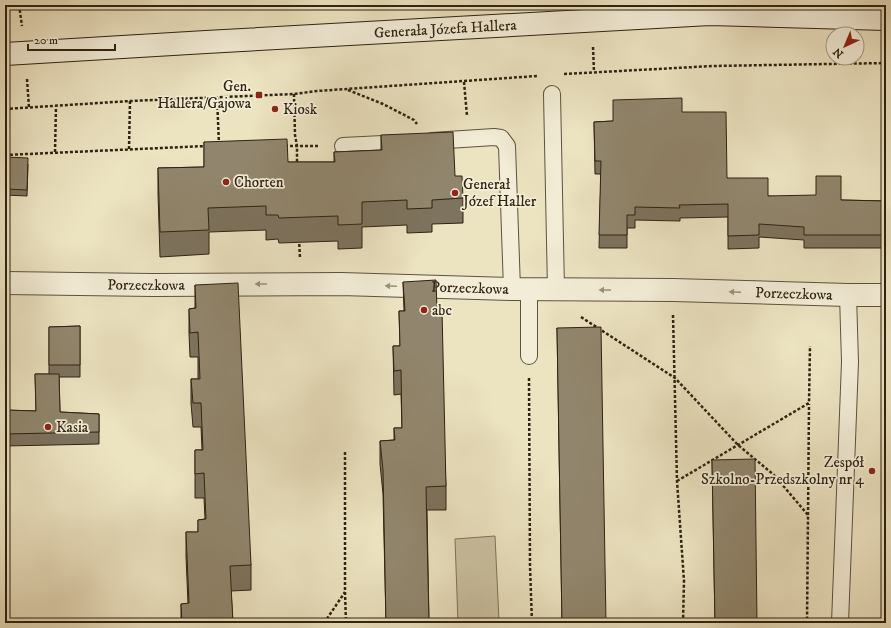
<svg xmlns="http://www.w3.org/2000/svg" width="891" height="628" font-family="'IM FELL DW Pica',serif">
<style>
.green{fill:#ccc2a3;stroke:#7e725a}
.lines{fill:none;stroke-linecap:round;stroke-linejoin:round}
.lane-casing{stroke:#5e523d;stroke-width:18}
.street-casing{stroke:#5e523d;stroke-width:24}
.secondary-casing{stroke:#2f2211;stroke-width:24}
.path{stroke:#2f2211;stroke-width:2.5;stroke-dasharray:3 2;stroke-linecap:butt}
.lane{stroke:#f3edd7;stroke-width:16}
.street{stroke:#f3edd7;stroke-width:22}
.secondary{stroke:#f3edd7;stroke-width:22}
.wall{fill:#7d735e;stroke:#2f2211}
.building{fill:#91866d;stroke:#2f2211}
.oneway{fill:#9b927e}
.poi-dot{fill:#8f2418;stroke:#f3edd7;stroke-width:1.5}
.labels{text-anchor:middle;stroke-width:3.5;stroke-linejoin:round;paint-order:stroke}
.street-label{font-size:15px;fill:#2f2211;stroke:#f3edd7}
.poi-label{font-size:15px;fill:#2f2211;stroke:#f3edd7;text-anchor:start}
</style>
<rect width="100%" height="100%" fill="#ece3c1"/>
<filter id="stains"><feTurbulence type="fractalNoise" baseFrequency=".005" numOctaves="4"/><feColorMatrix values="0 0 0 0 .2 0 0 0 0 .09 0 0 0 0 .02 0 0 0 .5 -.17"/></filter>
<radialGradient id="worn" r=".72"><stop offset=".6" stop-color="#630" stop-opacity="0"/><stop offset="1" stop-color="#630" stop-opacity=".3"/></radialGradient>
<path class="green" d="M495 536 499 621 483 623H458L455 539Z"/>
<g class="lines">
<g class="lane-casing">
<path id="lane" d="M552 94 556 290
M432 141 494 137 501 138 507 146 512 289
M343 146 403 143
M529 290V356
M840 623 850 362 848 295"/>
</g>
<g class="street-casing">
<g id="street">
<path id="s1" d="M5 283 153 285 341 284 512 289 673 290 848 295H886"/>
</g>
</g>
<g class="secondary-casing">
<g id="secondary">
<path id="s2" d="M5 54 206 42 710 14 886 19"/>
</g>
</g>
<path class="path" d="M19 5 22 26
M593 47 594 72
M564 74 713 66 886 63
M27 79 29 108
M464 82 467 116
M348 90 383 104 414 120 417 124
M294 94 295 135 297 146V164
M217 97 219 145
M5 109 130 101 294 94 317 91 537 76
M285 146H320
M129 149 130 101
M55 152 56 106
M5 155 206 146
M299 239 300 258
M673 315 677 481 684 581 683 623
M581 317 675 378 738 445 774 475 808 515 807 623
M529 378 530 566 532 623
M345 452V592L346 623
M677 481 809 403 810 346
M808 515 809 404
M324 623 345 592"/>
<use href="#lane" class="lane"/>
<use href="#street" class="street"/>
<use href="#secondary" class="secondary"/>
</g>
<path class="wall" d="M682 112 727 178 768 196 841 200 886 201V248H804V240L759 237V248L728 249V217L680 218V221L635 220V228H627V248H599L601 174H595L594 122 613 121Z
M381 135 455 176 463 198V223L432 224V232L407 233V225L362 227V248L338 249V241L279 243 278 239 266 240V230L209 232V254L160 257 158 193V168L204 167V142L288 162H334V152L381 150Z
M5 157 28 164 27 196 5 195Z
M403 282 437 310 446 486V510H427L429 623H386L383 494 380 464V441L394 440V428H402L401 394 394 395 393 346H400L399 311H404Z
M195 285 251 565V590L231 591 233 623H181V604H188L186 556V532H198V520L205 519 204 498H195V450H202L201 427H193L191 403V379H198V357H190L189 333V309L195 308Z
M80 326V377H59L60 412 99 414V444L5 446V410L36 411 35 374H49V327Z
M557 328 606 623H562Z
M712 460 757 623H715Z"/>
<path class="building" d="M682 98V112H726L727 178H768V196L816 195V176H841V200L886 201V235H804V227L759 224V235L728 236V204L679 205 680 208 635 207V215H627V235H599L601 161H595L594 122 613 121V100Z
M453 132 455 176H462L463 198 432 200V208L407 209V200L362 202V224L338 225V216L279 218 278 215H266V206L208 208 209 230 160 232 158 168 204 167V142L287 139 288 162H335L334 152 382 150 381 135Z
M5 157 28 158 27 190 5 189Z
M436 280 437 310H442L446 486 426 487 429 623H386L383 470 380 441 395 440 394 428H402L401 370 394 371 393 346H400L399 311H405L403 282Z
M238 283 251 565 230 566 233 623H182L181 604 189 603 186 532H198V520L206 519 204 473 195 474V450H203L201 403H193L191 379H200L198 332 190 333 189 309 196 308 195 285Z
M80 326V365H49V327Z
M601 327 606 623H562L557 328Z
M35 374H59L60 412 99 414V432L5 434V410L36 411Z
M755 459 757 623H715L712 460Z
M99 620V623H53V621Z"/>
<defs><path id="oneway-solid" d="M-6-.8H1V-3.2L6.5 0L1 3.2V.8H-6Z"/></defs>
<g class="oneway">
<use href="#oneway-solid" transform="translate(261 284) rotate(180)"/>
<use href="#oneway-solid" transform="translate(391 286) rotate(-178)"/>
<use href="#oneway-solid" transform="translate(605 290) rotate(-180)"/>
<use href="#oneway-solid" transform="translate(735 292) rotate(-178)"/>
</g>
<g class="poi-dot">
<rect x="255" y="91" width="8" height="8" rx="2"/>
<circle cx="275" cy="109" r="4"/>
<circle cx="226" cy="182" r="4"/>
<circle cx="455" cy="193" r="4"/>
<circle cx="424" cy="310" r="4"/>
<circle cx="48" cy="427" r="4"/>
<circle cx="872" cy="471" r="4"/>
</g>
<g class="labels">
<g class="street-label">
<text dy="5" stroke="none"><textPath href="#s2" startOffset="441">Generała Józefa Hallera</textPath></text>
<text dy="5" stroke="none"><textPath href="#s1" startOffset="141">Porzeczkowa</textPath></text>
<text dy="5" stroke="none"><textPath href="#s1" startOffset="465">Porzeczkowa</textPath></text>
<text dy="5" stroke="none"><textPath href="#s1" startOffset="789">Porzeczkowa</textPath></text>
</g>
<g class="poi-label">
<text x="251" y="91" text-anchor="end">Gen.<tspan x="251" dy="17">Hallera/Gajowa</tspan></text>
<text x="283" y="114">Kiosk</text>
<text x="234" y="187">Chorten</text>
<text x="463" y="189">Generał<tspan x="463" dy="17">Józef Haller</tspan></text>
<text x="432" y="315">abc</text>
<text x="56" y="432">Kasia</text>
<text x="864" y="467" text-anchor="end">Zespół<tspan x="864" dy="17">Szkolno-Przedszkolny nr 4</tspan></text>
</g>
</g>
<rect width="891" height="628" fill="none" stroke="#ece3c1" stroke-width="20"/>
<rect x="6" y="6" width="879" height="616" fill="none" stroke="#2f2211" stroke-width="2"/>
<rect x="10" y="10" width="871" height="608" fill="none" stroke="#2f2211"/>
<g transform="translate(845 46) rotate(224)"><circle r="19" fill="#f3edd7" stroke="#a59c88"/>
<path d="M0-3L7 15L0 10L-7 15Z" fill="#8f2418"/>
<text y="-6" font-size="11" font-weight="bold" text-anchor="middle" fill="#2f2211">N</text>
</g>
<path d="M28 44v6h87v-6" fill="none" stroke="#2f2211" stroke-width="2"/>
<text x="34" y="44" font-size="12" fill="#2f2211" stroke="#f3edd7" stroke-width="3" paint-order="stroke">20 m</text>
<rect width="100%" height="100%" filter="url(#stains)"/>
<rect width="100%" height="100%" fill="url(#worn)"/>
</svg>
